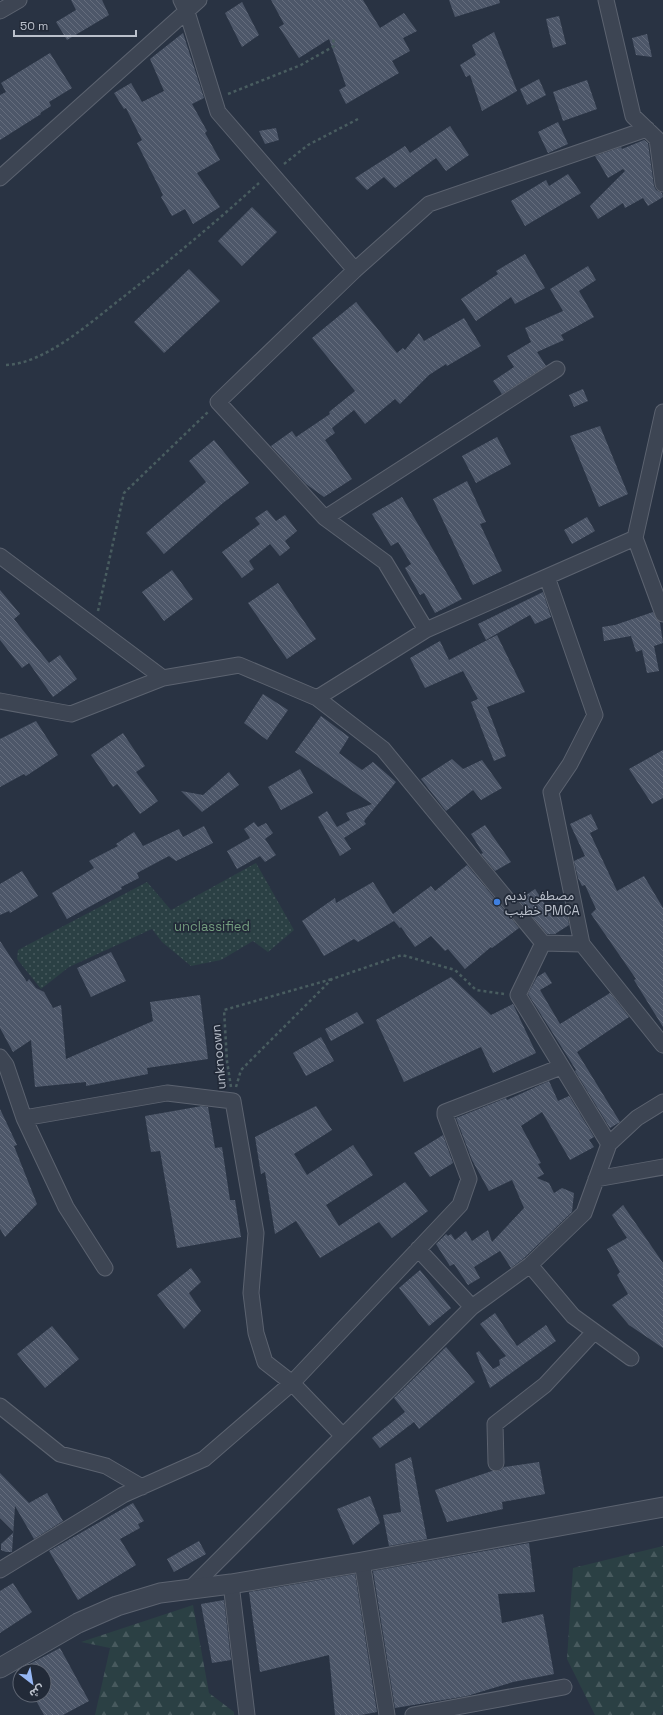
<svg xmlns="http://www.w3.org/2000/svg" width="663" height="1715" font-family="'Space Grotesk','Noto Sans Arabic',sans-serif">
<style>
.forest{fill:url(#forest-firs)}
.garden{fill:url(#garden-dots)}
.building{fill:url(#building-back-hatch)}
.lines{fill:none;stroke-linecap:round;stroke-linejoin:round}
.minor-casing{stroke:#5c6370;stroke-width:17}
.tertiary-casing{stroke:#5c6370;stroke-width:21}
.path{stroke:#495d60;stroke-width:2.5;stroke-dasharray:3 3;stroke-linecap:butt}
.minor{stroke:#3d4553;stroke-width:15}
.tertiary{stroke:#3d4553;stroke-width:19}
.shop-dot{fill:#3f7fe0;stroke:#222a38;stroke-width:1.5}
.labels{text-anchor:middle;stroke-width:3.5;stroke-linejoin:round;paint-order:stroke}
.poi-label{font-size:13px;fill:#bbc1cc;stroke:#222a38;text-anchor:start}
.park-label{font-size:13px;fill:#739c7e;stroke:#222a38}
.street-label{font-size:13px;fill:#bbc1cc;stroke:#222a38}
</style>
<defs>
<pattern id="forest-firs" width="22" height="20" patternUnits="userSpaceOnUse"><rect width="22" height="20" fill="#2b4044"/><path d="M5 1l3.5 6h-7zM16 11l3.5 6h-7z" fill="#485a5e"/></pattern>
<pattern id="garden-dots" width="8" height="8" patternUnits="userSpaceOnUse"><rect width="8" height="8" fill="#2b4044"/><path d="M2 2h.1M6 6h.1" fill="none" stroke="#485a5e" stroke-width="1.8" stroke-linecap="round"/></pattern>
<pattern id="building-back-hatch" width="6" height="6" patternUnits="userSpaceOnUse"><rect width="6" height="6" fill="#4d5769"/><path d="M-1 5l2 2M0 0l6 6M5-1l2 2" fill="none" stroke="#656d7d"/></pattern>
</defs>
<rect width="100%" height="100%" fill="#293343"/>
<path class="forest" d="M663 1546V1711L661 1715H595L567 1659 573 1568Z
M193 1605 209 1693 234 1712V1715H95L110 1648 81 1642Z"/>
<path class="garden" d="M256 863 294 930 268 952 253 941 221 960 191 966 162 942 152 929 69 967 41 989 17 959 18 950 147 882 171 910Z"/>
<path class="building" d="M71 0H102L109 15 67 40 56 22 76 10Z
M271 0H363L380 28 404 13 417 31 403 38 410 51 392 61 399 73 346 104 339 90 346 86 329 39 299 58 279 27 284 24Z
M449 0H499L500 3 455 17Z
M242 2 259 35 242 47 225 13Z
M559 16 566 44 553 48 546 19Z
M494 32 517 91 482 111 470 75 466 77 460 65 476 55 472 45Z
M183 33 204 98 192 104 207 131 205 133 220 160 197 173 220 207 193 224 185 209 172 216 161 197 163 195 137 143 142 140 126 108 124 109 114 93 131 83 142 102 164 91 150 59Z
M647 34 652 57 636 55 632 38Z
M50 53 72 88 49 102 51 106 40 113 41 114 0 140V95L6 92 1 83Z
M539 79 546 95 527 105 520 89Z
M587 80 597 109 563 121 553 92Z
M558 122 568 144 548 153 538 132Z
M450 126 469 155 446 171 436 158 395 188 384 177 367 190 355 178 405 146 410 153Z
M276 128 279 140 265 144 259 131Z
M644 140 648 143 654 186 656 190 662 193 663 197 648 206 643 198 625 208 623 203 598 219 590 206 625 171 623 169 608 178 595 156 621 147 622 149Z
M568 174 581 193 525 226 511 201 546 180 549 186Z
M252 207 277 232 242 266 218 241Z
M525 254 545 288 515 304 511 297 476 321 461 299 498 274 496 271Z
M588 266 596 280 579 291 594 317 561 335 564 340 537 352 546 366 502 394 493 381 514 367 507 356 531 342 525 328 563 311 550 289Z
M189 269 220 301 164 353 134 322Z
M356 302 397 353 403 348 405 350 419 333 424 341 464 318 481 346 447 366 446 364 429 375 400 404 395 399 365 424 354 410 332 428 335 433 325 440 352 479 324 497 306 484 271 446 292 431 296 437 330 414 329 412 355 391 312 338Z
M583 389 588 401 574 407 569 395Z
M600 426 628 494 599 507 570 436Z
M497 437 511 464 476 483 462 456Z
M214 440 249 483 223 503 164 554 146 533 206 482 189 461Z
M467 481 486 522 480 524 502 571 473 585 433 499Z
M402 497 462 599 435 613 424 593 420 595 405 568 411 564 398 542 391 546 372 514Z
M267 510 276 521 285 515 297 531 285 541 290 548 280 556 270 544 249 561 254 569 242 578 222 552 260 524 255 518Z
M587 517 595 531 572 544 564 530Z
M172 570 193 599 164 621 142 592Z
M278 583 316 639 287 659 248 603Z
M0 590 20 614 14 619 49 663 60 655 77 679 53 697 29 663 22 668 0 640Z
M543 592 551 617 535 624 530 615 486 640 478 624Z
M653 612 660 623 663 643 654 646 659 671 647 673 642 650 636 652 631 636 604 641 602 627 615 625Z
M497 635 525 692 487 707 506 756 494 761 471 702 478 699 463 671 425 688 410 658 440 641 449 660Z
M263 694 288 710 267 740 244 723Z
M321 716 349 737 339 753 362 770 373 762 396 782 364 821 366 824 344 838 351 849 340 856 318 817 327 811 337 827 350 820 346 813 372 804 295 752Z
M36 721 58 755 26 776 24 774 0 787V739Z
M123 733 145 766 136 772 158 801 140 814 117 784 113 787 91 755Z
M663 750V798L652 804 629 769Z
M452 759 463 769 482 760 502 788 481 800 473 790 446 811 421 779Z
M300 769 313 793 281 810 268 787Z
M229 772 239 785 202 812 181 791 203 795Z
M591 814 598 829 590 833 617 891 644 876 663 908V1027L634 980 636 979 591 914 596 909 585 885 582 886 578 878 574 861 585 856 570 824Z
M254 822 258 827 266 823 273 833 265 839 276 855 265 862 260 856 237 869 227 851 250 838 244 829Z
M485 825 511 862 495 871 481 854 483 853 471 834Z
M204 826 213 843 176 861 169 856 137 873 139 878 121 887 122 889 67 919 52 893 94 868 89 861 118 846 116 844 134 832 143 846 179 829 183 837Z
M467 865 519 928 492 948 491 947 465 969 448 949 445 951 431 936 415 947 401 927 400 928 394 921 358 942 354 939 324 956 302 921 335 898 336 903 373 882 393 914 431 886 435 891Z
M22 871 38 896 10 913 9 911 0 915V884Z
M535 889 551 913 562 906 567 913 569 925 555 934H547L519 900Z
M0 941 27 982 29 979 36 988 44 992 53 1008 61 1005 66 1059 153 1021 150 1002 200 995 208 1059 147 1068 148 1074 86 1086V1082L35 1087 31 1040 13 1052 0 1028Z
M111 952 126 981 91 997 77 968Z
M545 972 552 983 540 990 560 1024 610 993 629 1017 577 1052 620 1122 610 1128 575 1071 576 1070 528 994 537 977Z
M451 977 491 1015 513 1004 536 1053 493 1073 481 1047 404 1082 376 1020Z
M357 1012 364 1023 331 1041 325 1029Z
M321 1037 334 1061 306 1076 293 1053Z
M549 1081 558 1101 569 1096 594 1137 589 1140 594 1147 570 1160 542 1112 521 1126 541 1163 538 1164 544 1174 537 1178 549 1183 554 1193 562 1188 574 1193 572 1212 524 1258 511 1268 500 1251 474 1267 480 1278 468 1285 454 1264 450 1266 436 1244 446 1234 448 1236 451 1234 455 1240 466 1231 472 1241 488 1230 492 1242 524 1208 512 1180 489 1191 472 1160 456 1118 506 1098 507 1100Z
M202 1106 208 1107 215 1148 222 1147 230 1200H235L241 1237 177 1248 160 1151 151 1152 145 1116Z
M316 1106 332 1130 294 1154 307 1175 353 1145 373 1175 326 1205 339 1226 405 1182 428 1211 392 1238 379 1222 320 1258 296 1221 275 1234 265 1172 261 1174 255 1137Z
M0 1109 17 1145 14 1146 37 1204 5 1237 0 1229Z
M443 1135 453 1163 430 1177 414 1153Z
M623 1205 663 1263V1348L629 1325 612 1305 628 1294 617 1275 620 1272 607 1249 627 1238 612 1215Z
M191 1268 201 1282 189 1293 201 1311 184 1329 157 1295Z
M420 1270 451 1308 429 1326 399 1288Z
M495 1313 517 1346 546 1325 556 1341 490 1388 476 1353 479 1351 493 1369 500 1365 499 1360 506 1356 480 1324Z
M52 1326 79 1359 45 1388 17 1354Z
M446 1347 475 1382 419 1429 414 1422 380 1448 372 1438 405 1412 394 1398Z
M411 1457 427 1539 389 1546 383 1515 401 1512 395 1464Z
M539 1462 545 1494 502 1502 503 1509 447 1522 435 1490 492 1471H500L504 1467Z
M0 1473 29 1503 47 1493 63 1521 34 1539 15 1506 12 1552H6L1 1550V1544L14 1532 0 1518Z
M370 1496 380 1523 353 1545 337 1509Z
M133 1503 144 1521 138 1524 140 1528 120 1539 136 1565 78 1600 49 1551Z
M199 1541 206 1554 174 1572 167 1559Z
M529 1543 535 1592 498 1594 502 1623 543 1614 554 1674 513 1682 467 1696 395 1708 373 1571Z
M355 1574 377 1712 361 1715H335L329 1655 260 1672 249 1592Z
M13 1583 32 1612 0 1633V1591Z
M224 1600 231 1660 212 1663 201 1604Z
M60 1648 89 1701 63 1715H44L33 1695H44V1671H20V1669Z"/>
<g class="lines">
<g class="minor-casing">
<path id="minor" d="M181 0 187 12 218 112 355 270
M606 0 633 116 657 139 663 184
M0 11 19 0
M0 178 199 0
M663 412 635 538 663 614
M325 518 557 369
M0 556 163 678
M547 577 595 715 570 764 551 792 582 944
M426 630 385 562 325 518 218 402 355 270 429 204 647 129
M317 698 383 749 543 943 582 944 663 1045
M0 701 71 714 163 678 239 665 317 698 426 630 635 538
M543 943 518 995 609 1144
M0 1057 6 1065 24 1118 66 1207 105 1268
M24 1118 167 1093 233 1101 256 1233 251 1293 256 1333 265 1362 292 1383 343 1436
M596 1179 663 1167
M418 1249 472 1307
M530 1265 573 1316 631 1358
M0 1406 60 1454 106 1466 142 1487
M496 1463 495 1424 545 1385 594 1332
M362 1562 387 1715
M0 1570 123 1495 204 1459 292 1383 460 1205 469 1179 445 1115V1112L561 1067
M231 1584 247 1715
M190 1589 472 1307 530 1265 584 1213 609 1144 637 1118 663 1102
M413 1715 564 1687"/>
</g>
<g class="tertiary-casing">
<path id="tertiary" d="M0 1668 78 1623 117 1606 160 1593 231 1584 362 1562 663 1507"/>
</g>
<path class="path" d="M228 94 301 65 334 46 333 37
M284 164 308 145 358 119
M6 365C45 364 92 321 122 298 169 261 215 223 259 183
M98 611 124 493 208 412
M231 1087 227 1061 224 1010 332 979
M236 1087 241 1070 332 979 402 955 455 970 476 990 504 994"/>
<use href="#minor" class="minor"/>
<use href="#tertiary" class="tertiary"/>
</g>
<circle class="shop-dot" cx="497" cy="902" r="4"/>
<g class="labels">
<g class="poi-label">
<text x="505" y="900">مصطفى نديم<tspan x="505" dy="15">خطيب PMCA</tspan></text>
</g>
<g class="park-label">
<text x="212" y="931">unclassified</text>
</g>
<g class="street-label">
<text transform="translate(218 1057) rotate(-95)" y="5">unknoown</text>
</g>
</g>
<g transform="translate(32 1683) rotate(149)"><circle r="19" fill="#222a38" stroke="#5f6673"/>
<path d="M0-3L7 15L0 10L-7 15Z" fill="#97b8f5"/>
<text y="-6" font-size="11" font-weight="bold" text-anchor="middle" fill="#bbc1cc">ش</text>
</g>
<path d="M14 30v6h122v-6" fill="none" stroke="#bbc1cc" stroke-width="2"/>
<text x="20" y="30" font-size="12" fill="#bbc1cc" stroke="#222a38" stroke-width="3" paint-order="stroke">50 m</text>
</svg>
